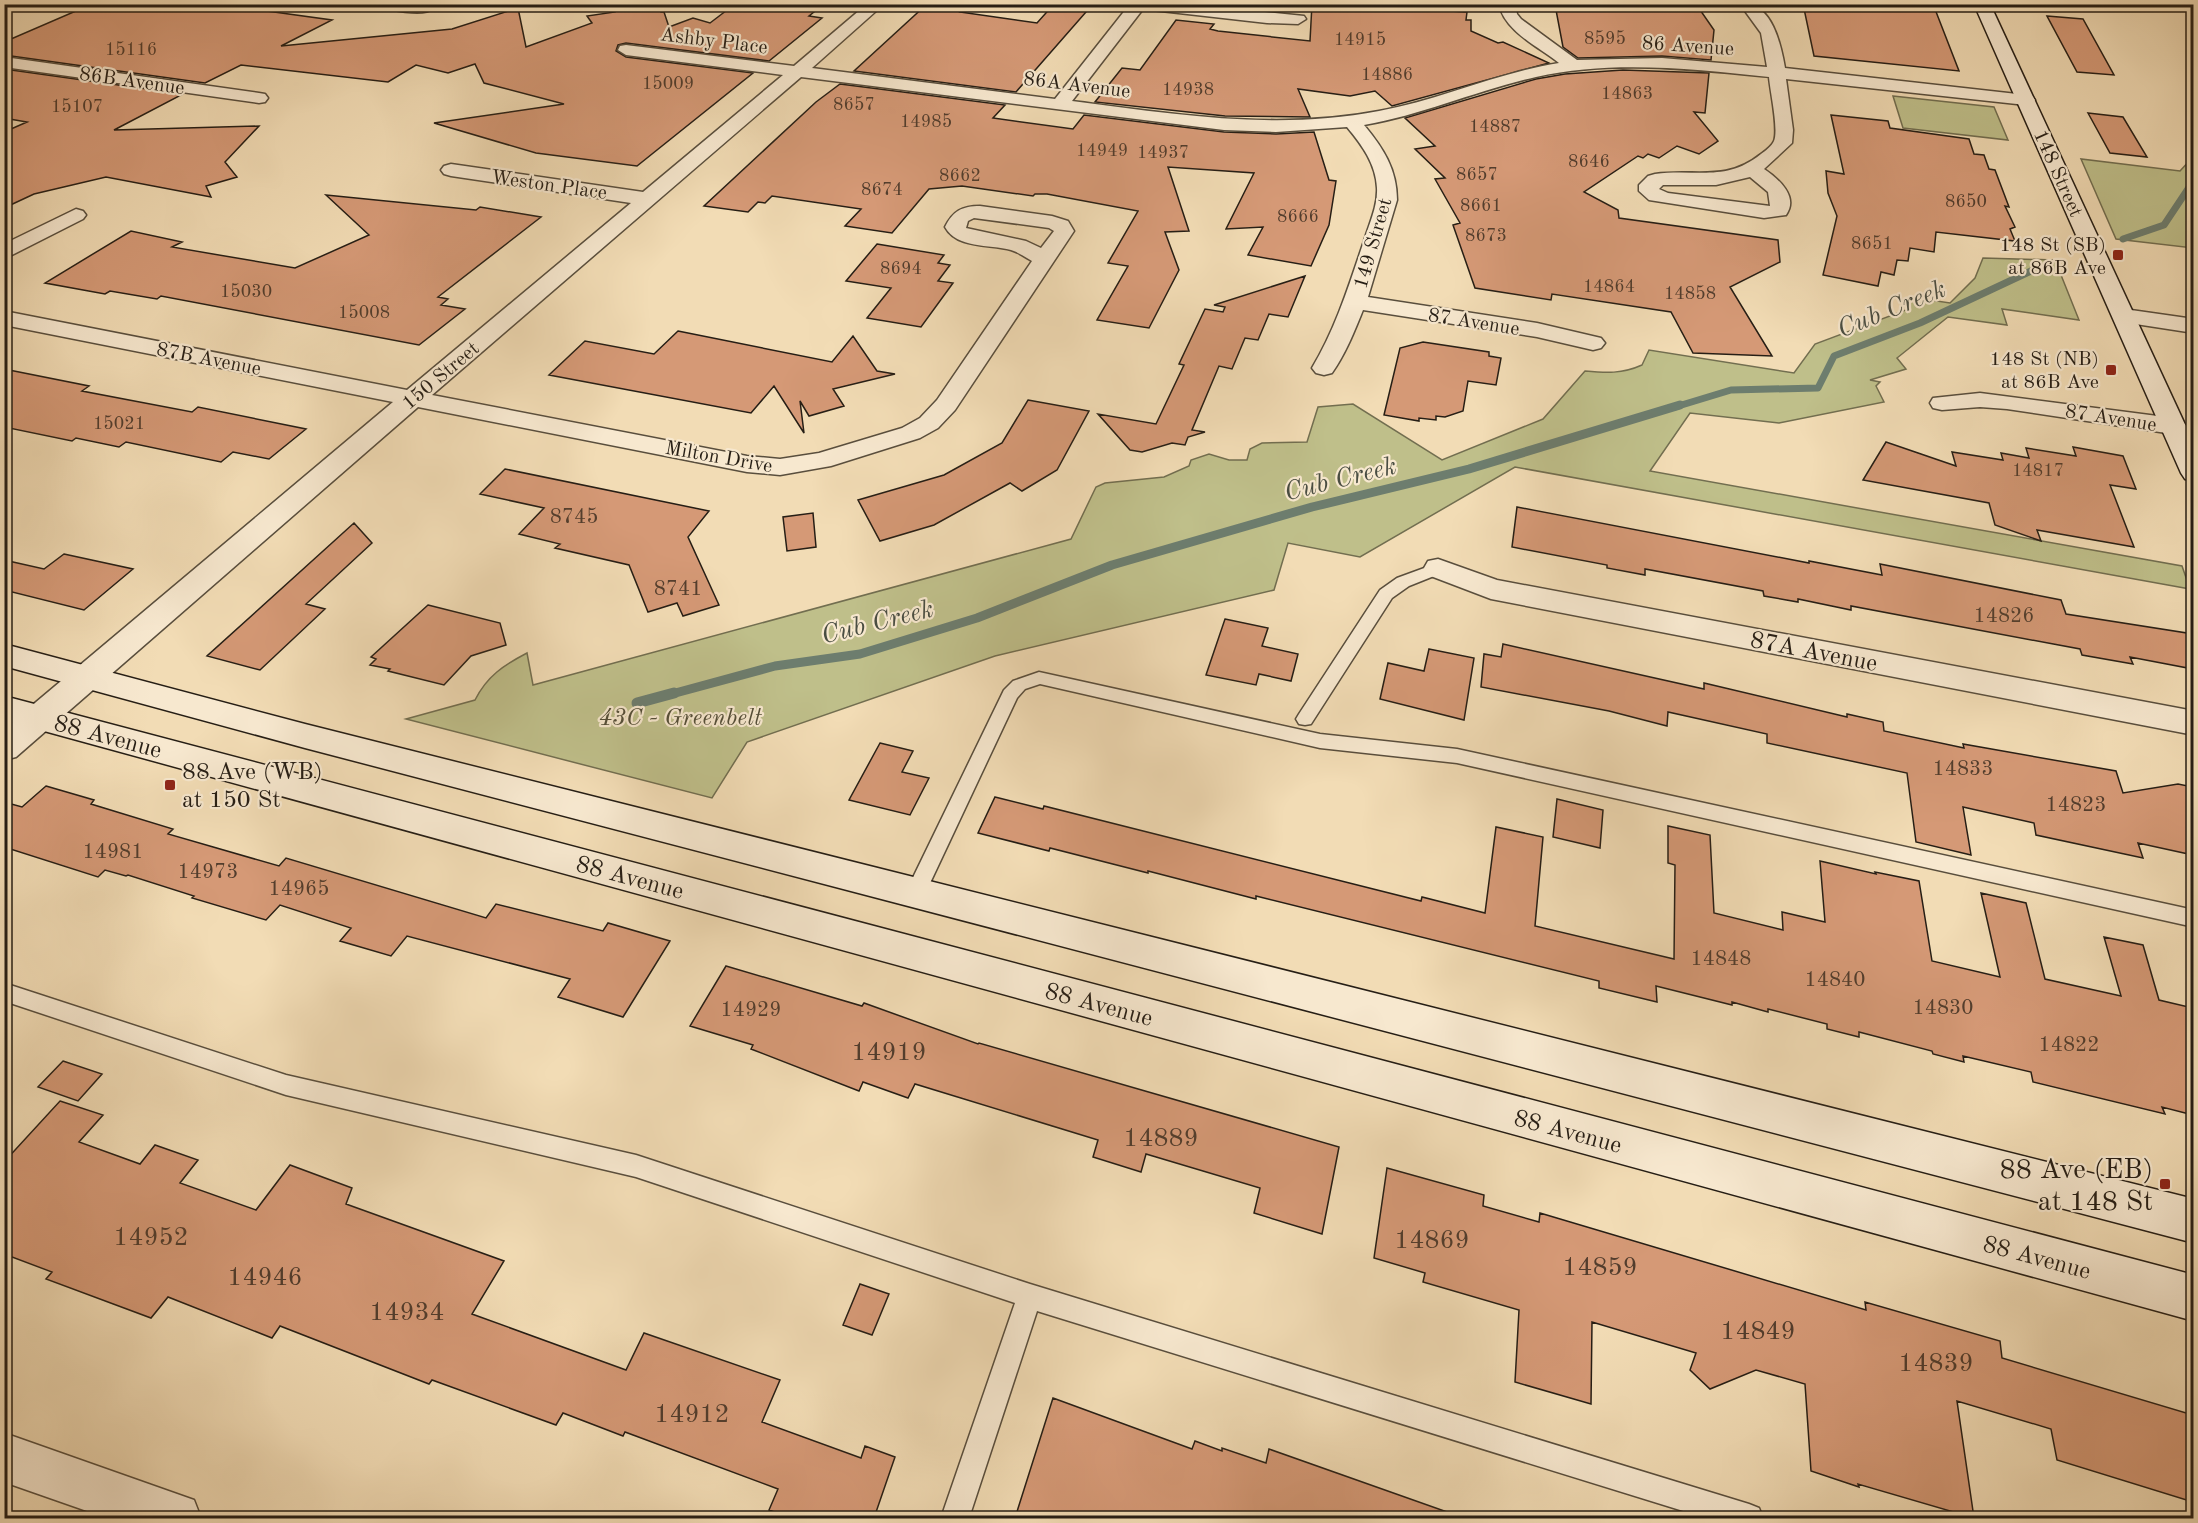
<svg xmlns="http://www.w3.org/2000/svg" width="2198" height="1523" font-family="'Old Standard TT',serif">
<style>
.green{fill:#bfbf8a;stroke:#726e50;stroke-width:1.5}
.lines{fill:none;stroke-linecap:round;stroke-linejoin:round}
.stream-far2{stroke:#6d7d6e;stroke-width:7}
.stream-far1{stroke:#6d7d6e;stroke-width:9}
.stream{stroke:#6d7d6e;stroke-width:11}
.building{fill:#d59976;stroke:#261e15;stroke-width:1.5}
.lane-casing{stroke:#594e3d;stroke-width:3}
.street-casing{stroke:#594e3d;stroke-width:3}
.secondary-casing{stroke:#261e15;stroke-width:3}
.lane{fill:#f7e8cf;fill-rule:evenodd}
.street{fill:#f7e8cf;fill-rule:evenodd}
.secondary{fill:#f7e8cf;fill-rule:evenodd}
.poi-dot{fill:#8f2418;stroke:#f7e8cf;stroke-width:2}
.labels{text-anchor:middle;stroke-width:4.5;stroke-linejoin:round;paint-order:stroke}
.far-number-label{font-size:18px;fill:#523d2d}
.far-street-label{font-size:20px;fill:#261e15;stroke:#f7e8cf}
.far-poi-label{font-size:20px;fill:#261e15;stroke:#f7e8cf;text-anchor:end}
.number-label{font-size:21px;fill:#523d2d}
.street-label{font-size:24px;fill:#261e15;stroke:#f7e8cf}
.park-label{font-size:24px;font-style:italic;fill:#544e38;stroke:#f7e8cf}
.poi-label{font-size:24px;fill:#261e15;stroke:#f7e8cf;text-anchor:start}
.water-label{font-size:26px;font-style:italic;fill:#494d42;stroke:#f7e8cf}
.near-number-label{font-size:26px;fill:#523d2d}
.near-poi-label{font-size:28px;fill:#261e15;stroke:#f7e8cf;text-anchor:end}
</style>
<rect width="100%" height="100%" fill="#f2dcb5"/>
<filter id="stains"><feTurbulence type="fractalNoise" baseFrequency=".00333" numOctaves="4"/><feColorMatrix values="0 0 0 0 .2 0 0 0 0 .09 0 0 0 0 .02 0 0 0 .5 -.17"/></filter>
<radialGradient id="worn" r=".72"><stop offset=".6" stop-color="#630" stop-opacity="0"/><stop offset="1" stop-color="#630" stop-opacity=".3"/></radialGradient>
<path class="green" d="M1893 96 1994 107 2008 140 1903 128Z
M2193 157V248L2116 239 2081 159 2180 171Z
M1983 258 2055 260 2079 320 2002 309 2007 325 1948 317 1897 358 1906 369 1870 380 1880 382 1876 386 1884 402 1779 423 1690 413 1650 471 2182 566 2190 589 1515 467 1360 557 1288 543 1274 590 995 656 747 742 712 798 406 719 475 700C487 676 504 665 527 653L533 685 1071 539 1096 487 1105 483 1164 477 1189 466 1191 460 1209 454 1229 460H1247L1250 449 1262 443 1307 442 1318 407 1353 404 1442 460 1543 419 1585 371C1606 373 1622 374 1642 365L1649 350 1794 373 1815 344 1906 310 1910 297 1950 303 1975 278Z"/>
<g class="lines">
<path class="stream-far2" d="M2123 239 2164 225 2194 180
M1675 407 1731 390 1818 388 1834 356 1920 323 2031 271"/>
<path class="stream-far1" d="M668 695 775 666 860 654 977 618 1112 565 1312 507 1469 469 1680 405"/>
<path class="stream" d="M637 703 674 693"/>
</g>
<path class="building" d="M92 4H215L332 20 281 46 452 29 518 8 526 47 592 23 587 16 615 12 613 4H658L661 12H664L669 27 693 18 710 23 735 4H824L809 16 822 18 769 61 626 43 618 45 616 51 626 57 753 73 637 166 536 153 434 123 564 104 484 83 475 64 448 73 416 65 388 82 241 65 205 83 4 55V42Z
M927 4H968L960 12 1037 23 1054 4H1093L1016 92 854 71Z
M1312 4H1452L1450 11 1467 12 1466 20H1471V31L1498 43 1503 42 1549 63 1392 106 1375 91 1350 96 1298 89 1310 117 1225 116 1095 102 1122 68 1140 70 1176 20 1214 24 1210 29 1218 31 1310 41Z
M1561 4H1696L1714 30 1711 60 1662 56 1578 58 1563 47 1556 10H1561Z
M1803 4H1933L1959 71 1814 56Z
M2047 16 2083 19 2114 75 2077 72Z
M4 69 183 94 114 130 259 126 225 162 237 177 206 186 211 197 106 177 34 194 4 208V132L27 122 4 118Z
M1623 70 1709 73 1705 113 1694 112 1718 141 1699 154 1677 146 1659 158 1648 154 1643 158 1638 156 1584 192 1618 210 1619 218 1778 240 1780 262 1730 287 1772 356 1693 353 1671 312 1552 294 1551 300 1475 288 1453 225 1460 223 1435 179 1445 178 1415 149 1435 146 1405 118 1536 79 1565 74Z
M840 84 1005 105 993 118 1073 129 1084 115 1224 132 1276 134 1314 132 1329 180 1336 181 1329 225 1311 266 1248 255 1263 227 1226 229 1254 173 1168 167 1189 231 1165 232 1179 270 1149 328 1097 320 1128 266 1108 263 1138 211 1047 194H1035L1033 196 962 186 929 189 892 233 845 226 861 209 772 196 765 203 758 202 748 212 704 206 816 102Z
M2088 113 2123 117 2147 157 2110 153Z
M1831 115 1888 121 1890 128 1969 139 1974 154 1984 155 1989 169 1995 170 2009 207 2005 206 2015 227 2010 229 2015 241 1936 232 1934 252 1910 248 1908 261 1897 260 1894 275 1881 272 1878 286 1823 275 1837 216 1828 193 1826 171 1844 174Z
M326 195 476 210 480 207 541 217 438 297 448 299 441 305 465 309 419 345 161 296 157 299 110 291 105 294 45 283 131 231 182 242 172 247 295 268 369 235Z
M877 244 944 255 938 263 950 265 938 281 953 283 921 327 867 318 891 288 846 281Z
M1305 276 1288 317 1269 314 1258 340 1245 338 1232 369 1219 366 1192 430 1205 432 1188 437 1185 445 1172 443 1142 452 1130 450 1098 414 1156 424 1184 365 1179 364 1205 309 1223 312 1225 307 1214 305Z
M678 331 832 362 853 336 877 371 895 374 833 389 844 406 809 416 800 401 804 433 774 386 751 413 549 375 585 341 654 354Z
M1423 342 1489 352V356L1501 358 1496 385 1468 381 1463 411 1445 417 1436 416V420L1419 418V421L1384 415 1400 348Z
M4 369 89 386 82 391 192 412 198 407 306 429 269 459 233 452 221 462 126 442 119 447 76 438 72 441 4 427Z
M1028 400 1089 411 1057 470 1022 491 1010 483 934 525 880 541 858 500 944 475 1002 443Z
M1886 442 1956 466 1952 452 2003 460 2001 453 2029 458 2026 448 2076 456 2073 447 2123 456 2136 489 2110 485 2134 547 2037 530 2041 541 1995 525 1989 503 1863 480Z
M505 469 709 511 688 537 719 605 683 616 677 603 648 612 629 565 555 548 560 544 519 534 544 508 480 494Z
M1517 507 1809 563V561L1882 575 1880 564 2061 600 2066 614 2193 634V669L2130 657 2133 664 2082 655 2080 649 1973 629 1851 606V610L1798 599V602L1764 596 1763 591 1645 569V575L1607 568V565L1512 547Z
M813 513 816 547 787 551 783 517Z
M354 523 372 543 306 604 325 609 260 670 207 656Z
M64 554 133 569 84 610 4 590V560L44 569Z
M428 605 500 623 506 645 471 656 444 685 388 671 390 669 370 665 376 659 371 657Z
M1225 619 1268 628 1262 646 1298 654 1291 681 1259 674 1256 685 1206 675Z
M1503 644 1704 689V683L1847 717V714L1883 722 1884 731 1964 748 1963 744 2116 771 2123 793 2178 784 2193 787V855L2138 843 2143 858 2036 835 2034 823 1963 807 1971 855 1916 842 1907 773 1767 743V734L1668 712 1667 726 1609 711 1481 687 1484 654 1501 657Z
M1429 649 1474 658 1464 720 1380 699 1388 663 1424 671Z
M880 743 913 751 902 772 929 778 910 815 849 800Z
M46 786 94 800 91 804 173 829 168 834 279 866 286 858 486 918 496 904 603 931 608 923 670 941 623 1017 558 997 570 979 407 936 391 956 340 941 351 928 280 905 266 920 192 898 194 896 128 875 126 876 105 870 98 877 4 847V802L22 807Z
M995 797 1043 809 1044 806 1421 901 1422 897 1485 913 1496 827 1543 837 1535 926 1674 959 1675 865 1668 863V826L1710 835 1714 913 1783 930 1782 912 1825 922 1820 861 1876 874 1875 872 1919 881 1932 961 2000 977 1981 893 2026 903 2045 979 2121 996 2104 937 2143 945 2159 1000 2193 1008V1115L2162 1107 2165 1114 2033 1082 2031 1072 1963 1056 1964 1062 1933 1054 1932 1051 1859 1032V1037L1827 1029V1024L1768 1009V1012L1732 1002V1005L1656 986 1657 1002 1599 988V981L1256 896V899L1148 871V873L1050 848 1049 851 978 833Z
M1557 799 1603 810 1600 848 1553 837Z
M726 966 862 1006 864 1003 978 1044 979 1043 1339 1147 1322 1234 1254 1213 1260 1188 1146 1154 1141 1172 1093 1157 1098 1140 915 1084 908 1098 863 1082 859 1091 751 1049 753 1045 690 1026Z
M63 1061 102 1074 78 1101 38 1087Z
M60 1101 103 1115 79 1142 140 1164 155 1145 198 1160 180 1183 256 1210 290 1165 352 1188 346 1204 504 1261 472 1314 626 1370 644 1333 780 1380 762 1422 861 1458 865 1446 895 1457 874 1518H791L769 1510 778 1489 625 1432 623 1436 563 1413 556 1425 432 1380 429 1384 280 1326 272 1338 168 1297 151 1318 46 1279 52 1272 4 1254V1162Z
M1387 1168 1484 1195 1483 1206 1539 1222 1540 1213 1866 1310 1865 1302 2000 1341 2002 1358 2193 1415V1502L2057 1460 2051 1429 1957 1401 1974 1518 1858 1484 1859 1487 1811 1471 1805 1384 1756 1370 1710 1389 1690 1370 1696 1353 1592 1322 1591 1404 1515 1382 1519 1310 1423 1282 1425 1273 1374 1258Z
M860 1284 889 1294 872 1335 843 1325Z
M1053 1398 1192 1449 1195 1441 1222 1451V1448L1266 1463 1269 1449 1450 1513 1449 1518H1015Z"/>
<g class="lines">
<g class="lane-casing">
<path id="lane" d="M1438 563 1444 564 1446 568 1444 572 1409 586 1392 598 1311 724 1305 725 1299 724 1296 719 1299 714 1380 590 1397 578Z
M1039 672 1320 734 1457 749 2194 910V927L1457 763 1320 748 1040 684 1025 689 1017 698 923 898 916 900 909 898 906 892 1004 690 1013 681Z
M4 983 286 1075 636 1155 1030 1284 1749 1504 1759 1508 1763 1518H1706L1037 1311 969 1518H941L1015 1303 636 1177 286 1095 4 1001Z"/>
</g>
<g class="street-casing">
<path id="street" d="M378 4H425L432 9C425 16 385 11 378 4Z
M867 4H884L812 68 1055 99 1130 4H1189L1304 16 1306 19 1298 24 1267 23 1143 9 1072 101C1174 114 1276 131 1379 111 1440 100 1497 73 1559 63 1539 47 1504 31 1499 4H1515L1517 14 1521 19 1577 60 1662 58 1767 67 1761 33 1745 11 1753 6C1774 12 1782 50 1785 68L2026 95 2032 96 2035 100 2032 104 2026 105 1786 79 1793 130 1792 143 1764 169C1779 179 1799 197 1786 215L1764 218 1649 200 1639 191V185L1648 176 1655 174C1695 168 1725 183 1761 154 1765 151 1772 146 1774 141 1779 129 1770 91 1769 77 1692 69 1612 60 1536 77 1478 90 1423 115 1364 125 1383 148 1397 169 1397 200L1368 297 1537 323 1601 338 1605 343 1601 348 1593 350 1537 337 1363 310C1354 332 1346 353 1332 373L1324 375 1316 373 1312 368C1336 328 1349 285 1364 241 1369 224 1378 206 1377 188 1376 164 1362 145 1347 127L1276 132 1224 130 801 77 432 395 747 456 780 459 819 453 902 428 920 418 937 400 1032 261C1025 257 1018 252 1011 250 989 244 957 249 945 227 953 211 962 206 980 206L1052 216 1068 221 1074 231 955 410 938 428 920 438 831 466 780 475 747 472 418 407 16 757 4 760V729L393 402 4 325V311L407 390 631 203 451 176 444 174 441 170 444 166 451 164 643 192 783 75 626 55 618 50 620 46 626 45 794 66ZM1750 177 1768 192 1770 206 1668 193 1659 189 1663 185H1716ZM974 218 1049 228 1054 231 1041 248 1026 241 966 228 968 221Z
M4 57 259 93 265 94 268 98 265 102 259 103 4 67Z
M76 209 83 211 86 215 83 219 4 259V244Z
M2124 309 2194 319V333L2116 321 2113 316 2116 311Z
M1980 393 2173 418 2182 421 2186 426 2182 431 2173 434 2007 409 1980 407 1942 410 1933 408 1930 403 1933 398Z
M1438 559 1497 580 2194 711V735L1491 599 1428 575 1424 568 1428 561Z
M4 1433 194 1500 201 1518H107L4 1482Z"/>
</g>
<g class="secondary-casing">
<path id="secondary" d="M1974 4H1990L2194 444V481L2185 479 2181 473Z
M4 644 305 724 2194 1199V1243L305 748 4 666Z
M4 696 2194 1275V1321L4 720Z"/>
</g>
<use href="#lane" class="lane"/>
<use href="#street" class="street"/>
<use href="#secondary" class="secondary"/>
</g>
<g class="poi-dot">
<rect x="2112" y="249" width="12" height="12" rx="3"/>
<rect x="2105" y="364" width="12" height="12" rx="3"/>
<rect x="164" y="779" width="12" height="12" rx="3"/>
<rect x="2159" y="1178" width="12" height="12" rx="3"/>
</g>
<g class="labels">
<g class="far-number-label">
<text x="1605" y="44">8595</text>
<text x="1360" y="45">14915</text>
<text x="131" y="55">15116</text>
<text x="1387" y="80">14886</text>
<text x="668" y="89">15009</text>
<text x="1188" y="95">14938</text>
<text x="1627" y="99">14863</text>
<text x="854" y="110">8657</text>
<text x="77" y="112">15107</text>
<text x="926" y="127">14985</text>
<text x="1495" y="132">14887</text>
<text x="1102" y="156">14949</text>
<text x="1163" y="158">14937</text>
<text x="1589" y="167">8646</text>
<text x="1477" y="180">8657</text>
<text x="960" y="181">8662</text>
<text x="882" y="195">8674</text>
<text x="1966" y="207">8650</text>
<text x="1481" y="211">8661</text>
<text x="1298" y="222">8666</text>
<text x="1486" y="241">8673</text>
<text x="1872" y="249">8651</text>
<text x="901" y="274">8694</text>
<text x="1609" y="292">14864</text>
<text x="246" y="297">15030</text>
<text x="1690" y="299">14858</text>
<text x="364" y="318">15008</text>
<text x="119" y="429">15021</text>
<text x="2038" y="476">14817</text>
</g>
<g class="far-street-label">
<text transform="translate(714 40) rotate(7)" y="7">Ashby Place</text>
<text transform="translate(1688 45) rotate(4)" y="7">86 Avenue</text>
<text transform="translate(132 80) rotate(8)" y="7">86B Avenue</text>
<text transform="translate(1077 84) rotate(7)" y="7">86A Avenue</text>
<text transform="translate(2059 173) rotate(66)" y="7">148 Street</text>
<text transform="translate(549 184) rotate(8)" y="7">Weston Place</text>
<text transform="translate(1372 243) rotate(-74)" y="7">149 Street</text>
<text transform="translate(1474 321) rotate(9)" y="7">87 Avenue</text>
<text transform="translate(209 358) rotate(11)" y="7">87B Avenue</text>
<text transform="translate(440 375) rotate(-40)" y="7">150 Street</text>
<text transform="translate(2111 417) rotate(9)" y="7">87 Avenue</text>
<text transform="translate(719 456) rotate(10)" y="7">Milton Drive</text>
</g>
<g class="far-poi-label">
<text x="2106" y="251">148 St (SB)<tspan x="2106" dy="23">at 86B Ave</tspan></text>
<text x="2099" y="365">148 St (NB)<tspan x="2099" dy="23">at 86B Ave</tspan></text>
</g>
<g class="number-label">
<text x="574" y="523">8745</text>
<text x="678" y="595">8741</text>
<text x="2004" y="622">14826</text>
<text x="1963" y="775">14833</text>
<text x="2076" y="811">14823</text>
<text x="113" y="858">14981</text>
<text x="208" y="878">14973</text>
<text x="299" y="895">14965</text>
<text x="1721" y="965">14848</text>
<text x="1835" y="986">14840</text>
<text x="1943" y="1014">14830</text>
<text x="751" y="1016">14929</text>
<text x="2069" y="1051">14822</text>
</g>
<g class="street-label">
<text transform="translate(1814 651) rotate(11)" y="8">87A Avenue</text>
<text transform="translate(108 736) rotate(15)" y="8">88 Avenue</text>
<text transform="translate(630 877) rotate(15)" y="8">88 Avenue</text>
<text transform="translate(1099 1004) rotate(15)" y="8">88 Avenue</text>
<text transform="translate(1568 1131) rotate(15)" y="8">88 Avenue</text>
<text transform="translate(2037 1257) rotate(15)" y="8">88 Avenue</text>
</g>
<g class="park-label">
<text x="680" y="725">43C - Greenbelt</text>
</g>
<g class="poi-label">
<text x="182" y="779">88 Ave (WB)<tspan x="182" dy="28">at 150 St</tspan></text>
</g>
<g class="water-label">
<text transform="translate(1891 308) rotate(-22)" y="9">Cub Creek</text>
<text transform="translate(1340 478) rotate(-14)" y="9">Cub Creek</text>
<text transform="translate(877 621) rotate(-14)" y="9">Cub Creek</text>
</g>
<g class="near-number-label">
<text x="889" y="1060">14919</text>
<text x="1161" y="1146">14889</text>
<text x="151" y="1245">14952</text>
<text x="1432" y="1248">14869</text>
<text x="1600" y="1275">14859</text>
<text x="265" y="1285">14946</text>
<text x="407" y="1320">14934</text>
<text x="1758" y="1339">14849</text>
<text x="1936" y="1371">14839</text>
<text x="692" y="1422">14912</text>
</g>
<g class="near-poi-label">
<text x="2153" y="1178">88 Ave (EB)<tspan x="2153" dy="32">at 148 St</tspan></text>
</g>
</g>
<rect width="2198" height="1523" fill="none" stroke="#f2dcb5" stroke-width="24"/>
<rect x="6" y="6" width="2186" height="1511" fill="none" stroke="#261e15" stroke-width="3"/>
<rect x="12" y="12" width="2174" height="1499" fill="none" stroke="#261e15" stroke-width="1.5"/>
<rect width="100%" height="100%" filter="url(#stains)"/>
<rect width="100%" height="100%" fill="url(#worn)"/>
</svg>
